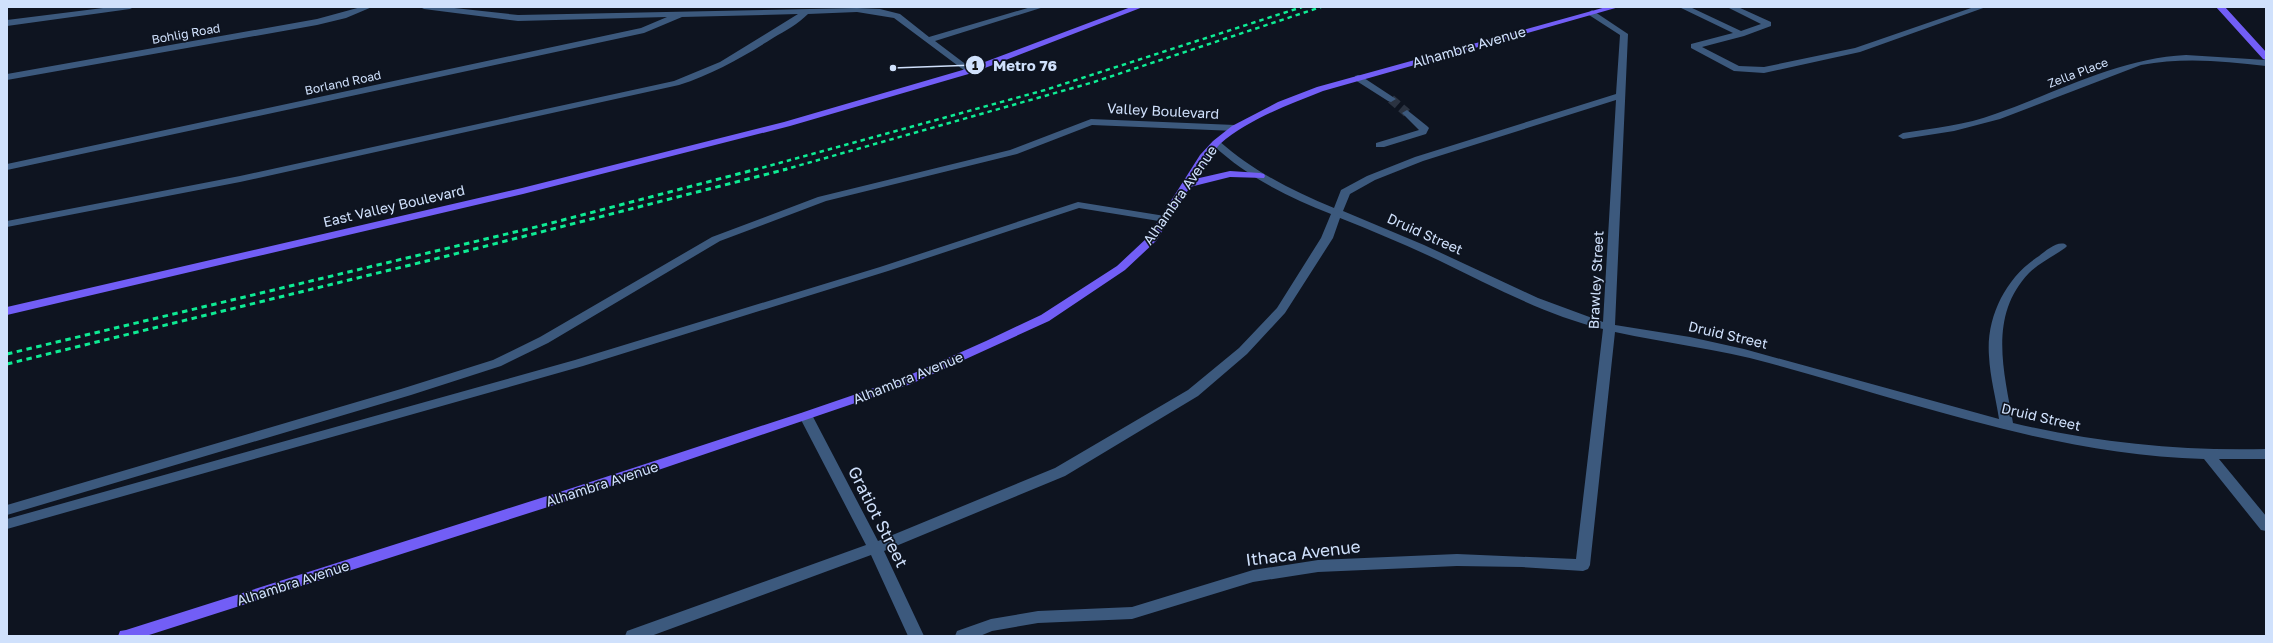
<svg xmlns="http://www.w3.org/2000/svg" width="2273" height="643" font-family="'Golos Text',sans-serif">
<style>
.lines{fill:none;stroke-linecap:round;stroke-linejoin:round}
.minor-tunnel{stroke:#2b3341;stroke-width:9;stroke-dasharray:9 4.5;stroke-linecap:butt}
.minor{fill:#3c597d;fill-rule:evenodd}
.major{fill:#725ef6;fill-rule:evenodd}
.rail-far1{stroke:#0eeb94;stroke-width:2.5;stroke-dasharray:4.5 4;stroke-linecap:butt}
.rail{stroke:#0eeb94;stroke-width:3;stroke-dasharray:5.5 4.5;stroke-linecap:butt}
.labels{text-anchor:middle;stroke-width:3.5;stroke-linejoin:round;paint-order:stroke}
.far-street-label{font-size:12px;fill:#d0e1fc;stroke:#0e1420}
.street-label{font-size:14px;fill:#d0e1fc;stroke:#0e1420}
.near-street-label{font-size:17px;fill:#d0e1fc;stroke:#0e1420}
.leader{fill:none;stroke:#d0e1fc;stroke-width:1.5}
.callout-dot{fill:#d0e1fc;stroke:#0e1420;stroke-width:1.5}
.mark-label{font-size:12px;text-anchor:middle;font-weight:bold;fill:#111}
.callout-label{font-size:15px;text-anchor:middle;font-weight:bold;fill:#d0e1fc;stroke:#0e1420;stroke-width:3.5;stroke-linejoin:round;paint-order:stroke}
</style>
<rect width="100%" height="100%" fill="#0e1420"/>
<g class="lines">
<path class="minor-tunnel" d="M1391 99 1407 113"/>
<path class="minor" d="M111 7H134L130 9 7 26V20Z
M361 7H372L346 18 317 25 7 80V74L317 19Z
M420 7H445L518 15 857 8 880 9 900 14 929 37 1031 7H1044L935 41 972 69 974 71 969 74 894 18 857 12 808 14C798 24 785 31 773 38 743 57 713 74 679 85L240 182 7 227V221L240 176 674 81 720 62 798 14 682 17 644 33 7 170V164L641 28 667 17 518 21 424 9Z
M1679 7H1690L1741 31 1761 24 1727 7H1738L1771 22V26L1744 36 1702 47 1739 66 1764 67 1855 48 1974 7H1986L1860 52 1764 73 1734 71 1691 48V44L1733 33Z
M1592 10 1628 34 1615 325 1690 337 1744 349 1999 419C1996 399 1990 377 1989 356 1986 318 2005 279 2036 258 2044 253 2055 241 2065 244L2067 246 2065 248C2054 256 2039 263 2029 273 1988 316 2004 371 2013 423 2097 443 2180 451 2266 449V459H2219L2266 516V531L2261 530 2204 459C2054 455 1913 402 1769 363 1718 349 1666 343 1615 332L1590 565 1588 569 1583 571 1522 567 1457 566 1318 572 1253 582 1132 619 1038 623 992 631 980 636H955L957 631 991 619 1038 611 1132 607 1253 570 1318 560 1457 554 1576 559 1603 329C1545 315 1492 286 1438 260 1406 245 1373 231 1340 218L1333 238 1285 313 1247 354 1198 396 1065 476 884 551 924 636H908L871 555 651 636H625L627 631 866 545 799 416 801 413H811L878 541 1055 468 1188 390 1239 348 1277 308 1321 238 1331 214C1288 197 1247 177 1213 145V141H1219C1253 171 1292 191 1334 208L1341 190 1367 176 1415 157 1616 94 1620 35 1589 15 1588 13ZM1616 100 1603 322 1538 298 1424 245 1343 211 1350 194 1375 180 1423 161Z
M2186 55 2266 60V66C2224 61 2183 57 2141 65L2000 119 1954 131 1903 139 1898 136 1903 133C1934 128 1966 125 1995 114 2058 92 2120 58 2186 55Z
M1358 75 1361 76 1396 99 1391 102 1388 101 1355 80V76Z
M1407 110 1427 126 1429 128 1426 134 1384 147H1376V143L1419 130 1402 113Z
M1091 119 1235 125 1240 128 1235 131 1092 125 1017 154 826 201 720 241 548 343 501 366 411 395 7 515V505L401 389 493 360 540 337 712 237 818 197 1010 150Z
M1078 202 1165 216 1170 219 1165 222 1079 208 888 271 583 366 7 529V519L575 360 880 267Z"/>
<path class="major" d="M1131 7H1143L972 73 790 126 523 194 7 315V307L522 188 784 122 966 69Z
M1606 7H1619L1323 91C1288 105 1249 119 1220 144 1210 154 1203 167 1195 179L1230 171 1260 173 1264 174 1265 176 1264 178 1230 177 1190 187 1156 241 1125 270 1049 321 911 384 576 498 146 636H118L120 631 126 630 566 490 801 413 903 378 986 341 1041 315 1117 266 1148 237 1200 155 1213 141 1232 126 1278 102 1317 87Z
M2216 7H2225L2266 52V60L2263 59Z"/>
<path class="rail-far1" d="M754 170 1045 90 1302 7
M783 170 1094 82 1321 7"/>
<path class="rail" d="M7 354 540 226 757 169
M7 364 447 256 787 169"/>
</g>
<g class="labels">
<g class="far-street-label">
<text transform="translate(186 34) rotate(-10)" y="4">Bohlig Road</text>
<text transform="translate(2078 73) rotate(-21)" y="4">Zella Place</text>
<text transform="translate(343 83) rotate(-12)" y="4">Borland Road</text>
</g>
<g class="street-label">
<text transform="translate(1469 47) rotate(-16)" y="5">Alhambra Avenue</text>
<text transform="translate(1163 111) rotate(3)" y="5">Valley Boulevard</text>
<text transform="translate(1180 195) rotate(-55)" y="5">Alhambra Avenue</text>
<text transform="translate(394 206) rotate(-13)" y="5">East Valley Boulevard</text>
<text transform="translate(1425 234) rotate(24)" y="5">Druid Street</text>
<text transform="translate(1596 280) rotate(-87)" y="5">Brawley Street</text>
<text transform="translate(1728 335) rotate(13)" y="5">Druid Street</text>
<text transform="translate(908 378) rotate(-22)" y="5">Alhambra Avenue</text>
<text transform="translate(2041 417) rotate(13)" y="5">Druid Street</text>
<text transform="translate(602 484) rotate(-18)" y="5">Alhambra Avenue</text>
<text transform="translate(293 583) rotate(-18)" y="5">Alhambra Avenue</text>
</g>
<g class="near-street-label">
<text transform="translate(878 517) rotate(63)" y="6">Gratiot Street</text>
<text transform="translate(1303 553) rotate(-7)" y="6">Ithaca Avenue</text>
</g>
</g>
<path class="leader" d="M893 68L975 65"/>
<g class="callout-dot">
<circle cx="893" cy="68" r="4"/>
<circle cx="975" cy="65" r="10"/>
</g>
<g class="mark-label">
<text x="975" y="70">1</text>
</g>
<g class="callout-label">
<text x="1025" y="71">Metro 76</text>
</g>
<rect width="2273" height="643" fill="none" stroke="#d0e1fc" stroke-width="16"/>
</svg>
